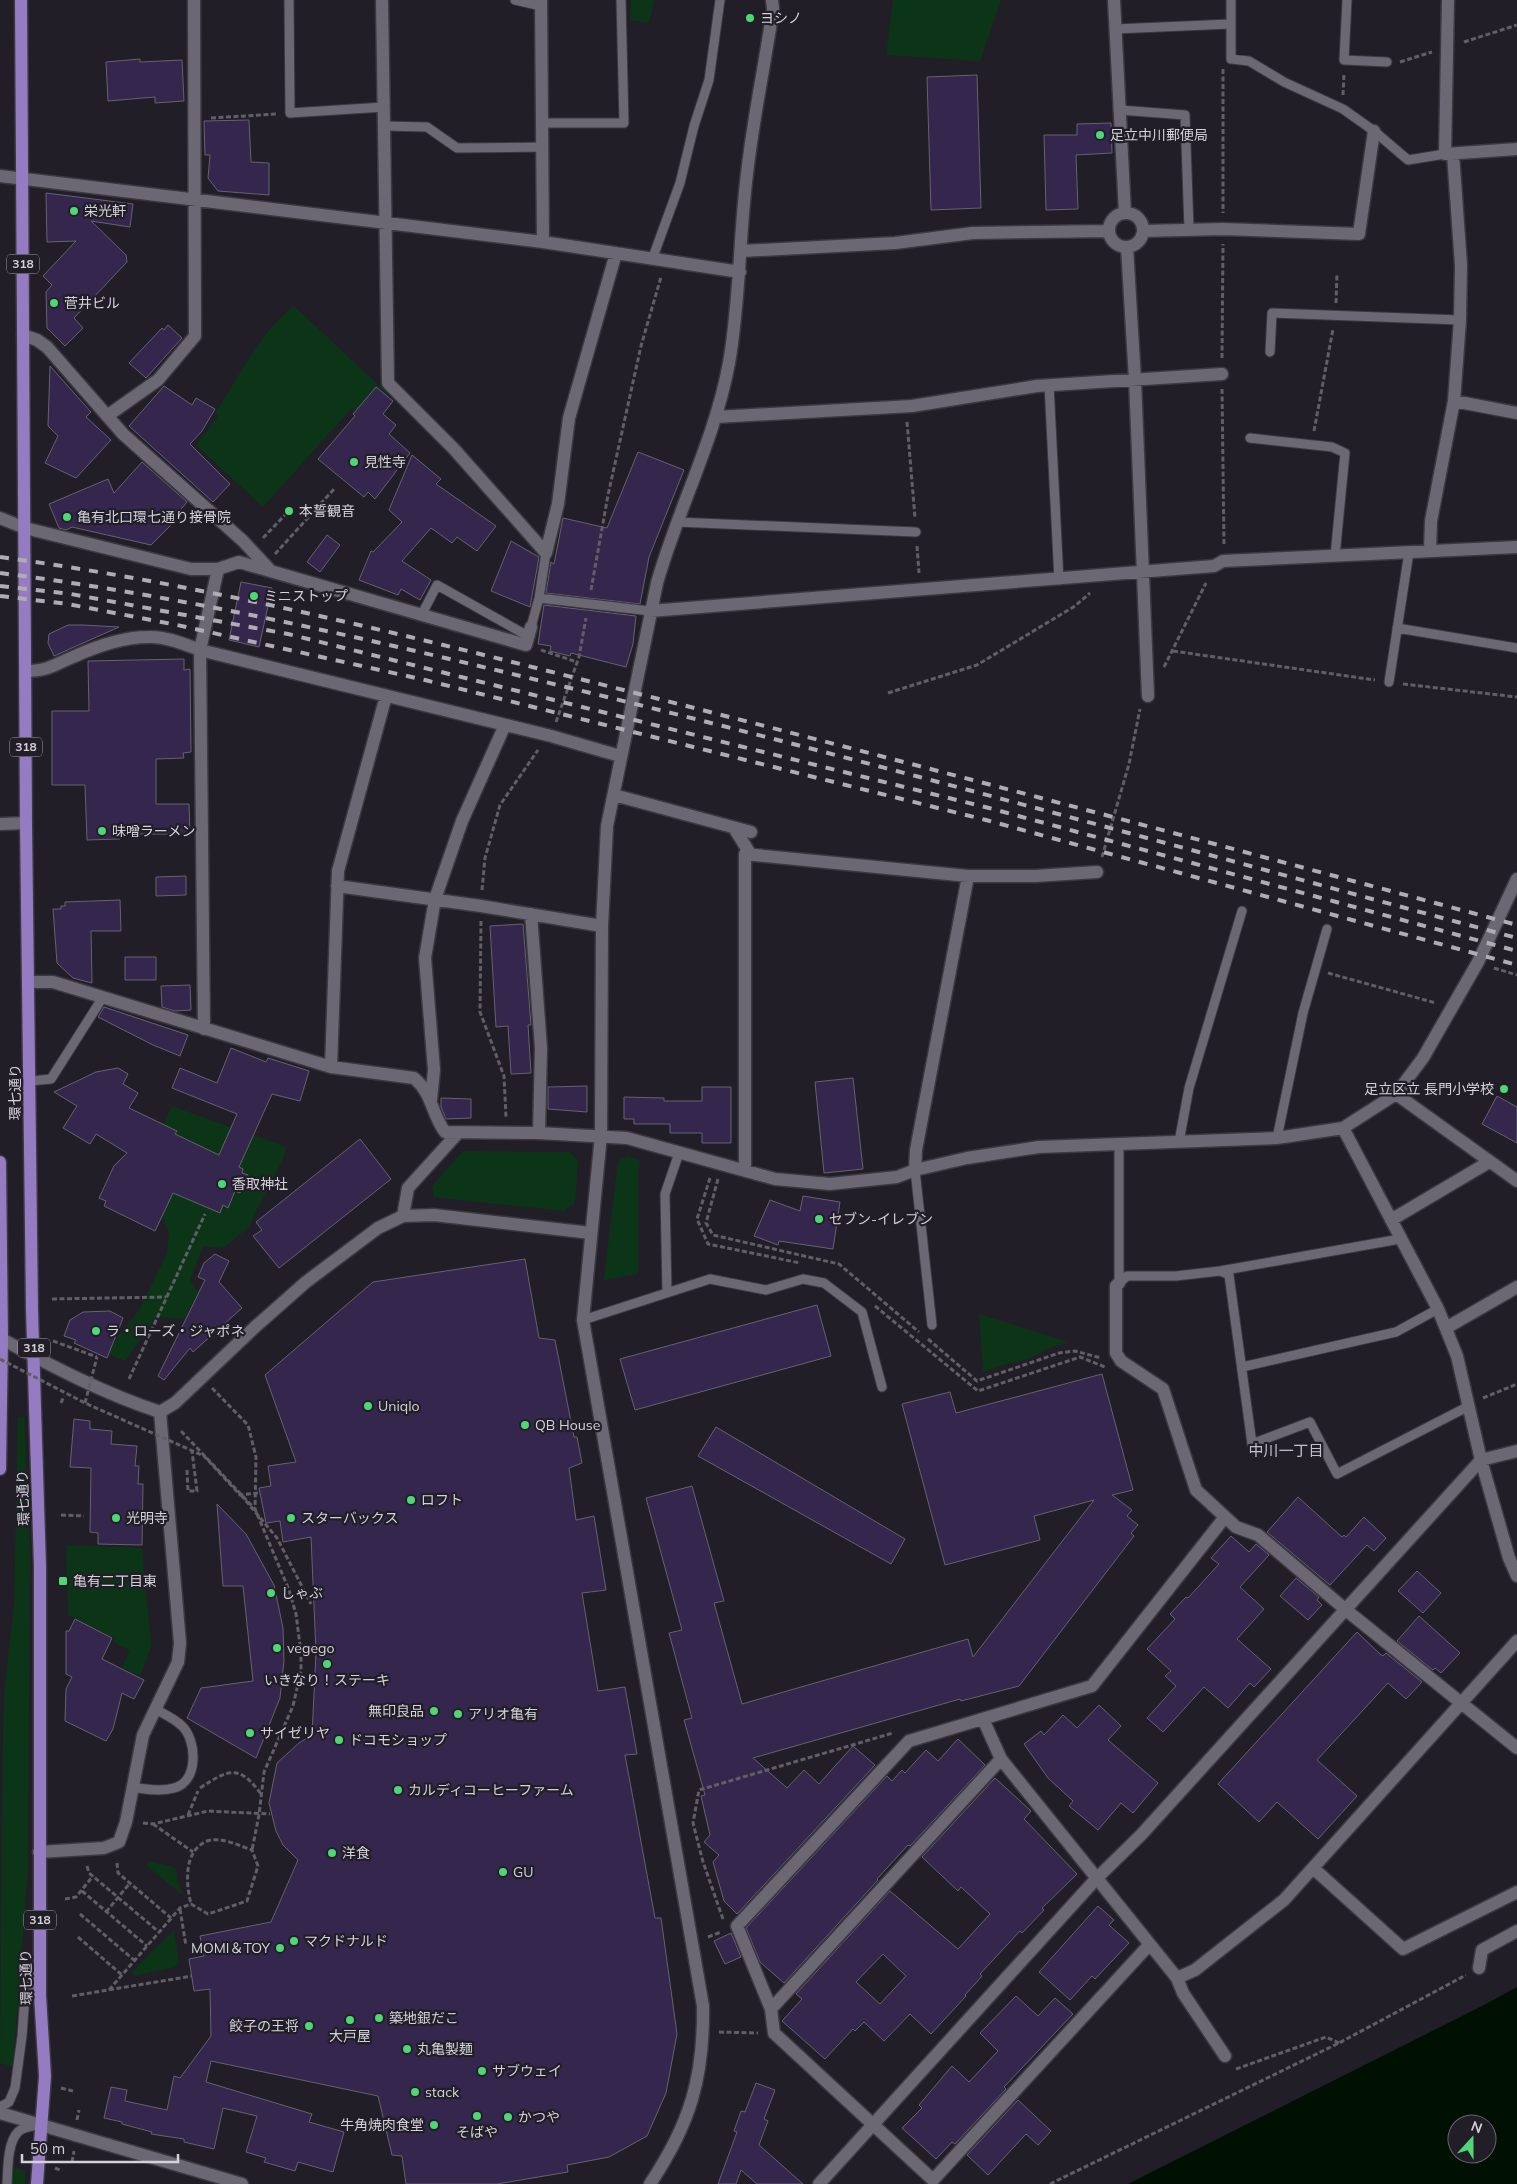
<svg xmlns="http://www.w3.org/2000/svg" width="1517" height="2184" font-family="Mulish,'Noto Sans JP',sans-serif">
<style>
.green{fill:#0c3518}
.water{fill:#001003;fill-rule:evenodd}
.building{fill:#35264e;stroke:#66626d;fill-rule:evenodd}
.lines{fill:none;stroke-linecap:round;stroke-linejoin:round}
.lane-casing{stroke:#3b3840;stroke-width:11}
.street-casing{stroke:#3b3840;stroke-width:15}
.secondary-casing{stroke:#3b3840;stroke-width:15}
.primary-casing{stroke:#3b3840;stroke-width:15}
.path{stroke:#615e66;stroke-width:3;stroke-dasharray:5 2.5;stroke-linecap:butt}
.lane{stroke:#6c6873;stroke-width:9}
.street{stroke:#6c6873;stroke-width:12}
.secondary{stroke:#6c6873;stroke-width:12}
.primary{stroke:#957bc2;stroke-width:12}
.rail{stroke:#afadb3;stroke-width:4;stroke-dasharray:9 9;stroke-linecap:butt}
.path-bridge{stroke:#615e66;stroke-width:3;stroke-dasharray:5 2.5;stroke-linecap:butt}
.poi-dot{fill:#4fd675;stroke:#211e28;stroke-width:2}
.labels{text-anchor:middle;stroke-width:4.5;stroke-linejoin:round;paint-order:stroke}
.shield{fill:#211e28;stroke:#9e9ca3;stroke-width:1}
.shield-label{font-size:12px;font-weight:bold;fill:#d4d2d8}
.poi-label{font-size:14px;fill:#d4d2d8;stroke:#211e28;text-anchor:start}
.street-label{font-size:14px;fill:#d4d2d8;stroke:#211e28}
.neighbourhood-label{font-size:15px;fill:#c3c0cc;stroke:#211e28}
</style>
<rect width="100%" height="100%" fill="#211e28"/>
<path class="green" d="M631 0H654L649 23 630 20Z
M893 0H1001L980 61 886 55Z
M294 306 388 394 384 401 359 412 352 408 263 507 196 445 218 416 216 412C237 380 264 327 294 306Z
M172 1106 286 1147 283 1159 248 1228 223 1248 203 1246 190 1280 198 1292 184 1319 156 1317 125 1361 109 1354 118 1336 140 1309 167 1253 169 1233 160 1212 154 1146Z
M463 1151 570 1152 578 1161 575 1203 564 1211 434 1197 432 1186Z
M628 1156 640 1161 638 1171V1274L604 1280 617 1168 619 1160Z
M979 1314 1068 1342 1047 1349 1028 1359 1006 1364 983 1372Z
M24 1416 30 1554 28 1867 13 2067 0 2063 3 1729 4 1694 14 1606 18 1417Z
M66 1545 142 1548 151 1647 140 1676 122 1667 130 1650 113 1642 115 1638 68 1615Z
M148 1861 176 1868 178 1885 183 1892 181 1894 147 1866Z
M174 1930 179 1962 176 1967 133 1976V1971Z
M14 2168 25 2170V2184H12Z"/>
<path class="water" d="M1517 1987V2184H1128L1482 2006ZM1457 2124H1487V2154H1457Z"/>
<path class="building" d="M140 59V62L182 60 184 101 155 103V97L108 101 106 62Z
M977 75 981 208 931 210 927 77Z
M249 120 251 162 269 163V195L218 191 208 178 210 155H205L204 121Z
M1111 123 1112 153 1076 155 1078 209 1046 210 1044 135H1077V124Z
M46 193 133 204 130 227 91 221 126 255 127 262 74 318 83 328 65 346 47 328 46 292 52 285 43 276 76 241 47 242Z
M168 325 182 338 146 378 129 363 162 328 164 330Z
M50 366 91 412 86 417 111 440 76 478 45 463 58 436 48 426Z
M164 386 192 405 196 398 215 409 202 431 190 444 230 484 213 502 129 426Z
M376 387 393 401 383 414 396 425 389 434 410 453 375 499 368 492 364 497 318 459 355 416 353 414Z
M638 452 684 470 649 557 640 604 546 593 551 562 554 564 563 518 607 528Z
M412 455 441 479 436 484 496 526 477 551 457 537 452 543 431 528 402 561 431 580 420 600 401 589 398 595 359 580 371 551 373 552 402 522 389 510Z
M142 462 187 502 172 520 174 522 151 545 72 527 66 530 59 528 49 504 108 479 114 493Z
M327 535 340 545 320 572 307 562Z
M511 541 539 557 530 607 491 591Z
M241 582 272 588 259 647 229 640Z
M544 605 636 616 633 644 626 667 571 653 570 656 550 651 551 646 538 644Z
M68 625H83L119 627 54 656 48 643 49 634Z
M184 659V670L190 669 191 752 183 753 184 758 156 759V804H189L190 834H120V839L87 840 85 785H52V711H89L88 661Z
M186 876V895L156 896V877Z
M120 900 121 931H91L92 983 73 978 57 963 53 909H61V906H65V902Z
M523 924 531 1025H528L531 1073 511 1074 508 1026 496 1027 490 926Z
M125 957H156V980H125Z
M190 985 191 1010 175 1011 162 1007 161 986Z
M104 1007 188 1035 180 1056 153 1045 98 1017Z
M231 1048 266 1062 268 1058 309 1071 300 1101 272 1094 239 1167 243 1169 242 1173 248 1175 240 1193 235 1191 228 1208 223 1205 220 1213 173 1193 155 1231 104 1206 106 1201 99 1198 114 1166 127 1153 96 1134 90 1144 63 1128 77 1106 54 1092 96 1072 118 1068 128 1074 123 1084 138 1093 129 1108 177 1131 175 1134 219 1155 237 1114 172 1088 180 1068 217 1083Z
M853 1078 863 1169 824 1173 815 1082Z
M587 1086V1112L548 1109V1087Z
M702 1087H731V1143H702V1133H670V1124H634V1119H624V1097L664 1098V1101H702Z
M1497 1096 1517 1107V1143L1482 1124Z
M441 1098 471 1099V1118L446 1119 441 1107Z
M360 1139 391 1179 279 1268 253 1236 262 1230 256 1222Z
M803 1196 840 1202 833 1249 779 1241 778 1245 754 1236 770 1200 800 1211Z
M215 1254 229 1261 219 1282 242 1308 193 1352 190 1348 164 1380 158 1376 205 1280 198 1277 204 1263Z
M525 1259 539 1338 555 1340 574 1437H577L582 1463 569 1468 576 1520 594 1516 606 1590 582 1593 598 1691 625 1687 637 1754 625 1755 655 1918H661L677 2034 666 2093 647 2136 609 2157 567 2165 568 2172 497 2184H406L402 2156 392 2155 378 2096 211 2061 206 2082 312 2114 309 2122 344 2132 333 2172 298 2162 295 2171 264 2162 266 2158 246 2152 257 2116 223 2108 214 2149 184 2142V2139L151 2134 152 2132 122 2124V2122L104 2118 111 2087 127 2090 125 2101 167 2110 174 2076 180 2078 211 2036 210 1989 194 1991 189 1959 204 1956 200 1936 271 1922 298 1860 283 1845 276 1831 269 1803 277 1763 299 1743 312 1735 316 1652 311 1537 283 1542 280 1521 266 1523 259 1488 271 1486 268 1466 296 1462 265 1375 373 1282Z
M817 1305 831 1356 635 1410 620 1359Z
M110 1311 123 1318 107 1358 74 1343 76 1340 64 1336 70 1320 83 1312Z
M1102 1374 1133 1490 1112 1495 1132 1510 1127 1516 1138 1525 1131 1533 1134 1536 1019 1686 961 1701 960 1699 753 1758 787 1788 804 1770 819 1784 853 1746 875 1765 737 1914 724 1901 713 1862 719 1855 704 1842 710 1835 701 1796 705 1795 684 1720 692 1718 669 1633 682 1630 646 1498 692 1486 724 1601 714 1603 742 1704 968 1639 973 1657 1094 1500 1034 1516 1040 1540 945 1565 902 1404 950 1392 956 1413Z
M74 1419 90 1421V1429L112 1431 111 1444 137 1446 135 1466H139L138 1484H143L142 1545 98 1544V1533L90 1532 91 1468 70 1467Z
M716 1427 905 1539 891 1564 698 1456Z
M1298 1497 1342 1537 1344 1535 1346 1537 1364 1517 1386 1538 1374 1551 1367 1545 1330 1585 1267 1532Z
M217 1504 246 1534 274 1585 283 1628 284 1661 280 1698 256 1758 187 1718 201 1688 253 1681 243 1586H223Z
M1231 1536 1249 1552 1256 1544 1269 1555 1240 1587 1264 1609 1237 1639 1271 1669 1254 1687 1250 1683 1228 1708 1204 1687 1163 1732 1147 1718 1176 1686 1165 1676 1171 1671 1147 1649 1175 1619 1170 1614 1186 1597 1188 1598 1219 1564 1211 1558Z
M1417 1571 1441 1593 1423 1613 1398 1591Z
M1296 1578 1319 1597 1317 1600 1322 1605 1308 1620 1280 1596Z
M1419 1616 1460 1653 1441 1673 1435 1668 1433 1670 1397 1641Z
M75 1619 112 1638 102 1659 144 1680 134 1699 122 1693 113 1729 106 1741 65 1721 66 1689 72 1677 66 1674V1631H69Z
M1357 1632 1380 1654 1383 1656 1386 1653 1422 1682 1406 1699 1388 1683 1317 1760 1357 1796 1318 1839 1277 1802 1259 1822 1218 1784Z
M1099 1705 1121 1726 1108 1740 1158 1783 1133 1813 1121 1803 1098 1830 1069 1806 1073 1801 1048 1778 1024 1744 1041 1731 1044 1735 1063 1715 1077 1728Z
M958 1739 985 1765 910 1846 908 1845 877 1879 878 1880 784 1983 760 1962 746 1928 887 1776 892 1781 902 1770 905 1773 926 1750 938 1761Z
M995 1778 1031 1811 1024 1819 1077 1874 1042 1908 1044 1910 1022 1933 1020 1931 980 1974 982 1976 965 1995 966 1996 931 2034 910 2014 884 2041 864 2022 855 2031 853 2029 825 2059 782 2021 802 1999 796 1994 890 1891 958 1949 990 1914 961 1887 958 1891 922 1857ZM883 1954 906 1976 880 2004 856 1982Z
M1098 1906 1114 1920 1109 1925 1129 1943 1095 1979 1092 1976 1070 2000 1039 1972Z
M731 1933 741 1957 725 1964 714 1941Z
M1016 1996 1038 2016 1055 1998 1073 2014 1004 2087 1006 2089 955 2144 952 2142 936 2159 902 2128 922 2108 919 2105 952 2066 969 2082 998 2051 980 2033Z
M756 2083 775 2090 764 2119 768 2121 759 2145 803 2184H757L741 2170 736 2184H718L737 2132 734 2131 741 2111 745 2112Z
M1018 2100 1051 2131 1038 2145 1026 2134 988 2175 967 2155Z"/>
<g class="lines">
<g class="lane-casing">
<path id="lane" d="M289 0 290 113 384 107
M515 0 541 6
M1231 0V59L1249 61 1284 82 1343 109 1374 131 1408 160 1445 154
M1347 0 1344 60 1387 62
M1115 29 1230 24
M1120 110 1185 115 1189 229
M542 123H624L621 0
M384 126 427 127 457 148 543 147
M653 257 680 183 694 126 709 80 720 0
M1270 352 1272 313 1460 320
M1049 385 1059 580
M1250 438 1332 447 1345 453 1335 556
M677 522 916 532
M539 598 650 611
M422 614 437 585 528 636
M531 627 539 598 546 553
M1397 628 1517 648
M1389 682 1409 552
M30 1081 51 1079 103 997
M1277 1138 1303 1013 1327 929
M1179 1142 1189 1088 1242 911
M1119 1143V1283
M915 1170 932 1325
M1220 1271 1400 1239
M1119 1283 1127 1276H1176L1220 1271 1229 1275 1252 1444 1310 1422 1337 1474 1469 1406
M667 1293 665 1194 679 1153
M583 1320 710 1279 766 1290 803 1279 824 1283 862 1312 882 1387
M1242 1367 1396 1332 1438 1309
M132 1787C145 1789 161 1792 174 1788 199 1782 197 1740 182 1726 175 1719 164 1714 155 1709
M0 2107 9 2102 15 2088 22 2036 25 1995 39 1971
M7 2184C8 2170 7 2143 18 2132 23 2127 31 2127 37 2125"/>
</g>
<g class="street-casing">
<path id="street" d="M382 0 388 383 454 449 546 553
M541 0 543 242
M1114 0 1125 213
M1448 0 1445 154 1517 149
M0 176 543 242 740 272
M1109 230a17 17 0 1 1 34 0a17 17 0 1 1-34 0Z
M1143 231 1223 229 1359 234 1374 131
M1127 247 1135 380 1148 696
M741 251 895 243 973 233 1109 231
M23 335 37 340 47 347 123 434 243 541 270 570
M1454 401 1517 413
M107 416 158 380 195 336 194 0
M716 417 912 406 1037 386 1222 374
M0 518 25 528 191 569H218L239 562 526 645 531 627
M1430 551 1431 521 1454 401 1460 320 1461 265 1453 154
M546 553 558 504 569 418 616 253
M650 611 1214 566 1223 561 1517 547
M26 671C48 671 53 665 73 657 95 647 124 637 148 637 165 636 184 644 200 650L218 569
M614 795 751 832
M734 828 751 855
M1517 879 1478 962 1423 1058 1396 1094 1343 1128 1438 1309 1457 1356 1481 1460 1517 1451
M337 886 481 906 602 926
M531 914 541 1048 539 1133
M30 982H53L331 1067 414 1078C433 1094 431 1113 445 1132L539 1133 627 1138 775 1179 830 1184 897 1177 915 1170 967 1158 1039 1147 1277 1138 1343 1128
M204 1029 200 650 551 736 620 756
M331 1067 338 871 386 696
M1396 1094 1517 1181
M431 1100 434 1070 425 958 435 899 462 821 505 725
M601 1135 602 926 607 826 657 583C678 509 715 439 729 363 740 301 739 237 747 174 753 119 765 64 773 9L772 0
M915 1170 916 1150 968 876
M745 1171V854L968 876H1035L1097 872
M403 1216 408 1188 457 1134
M1391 1220 1489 1162
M1119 1283 1116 1286V1353L1121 1361 1163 1389 1196 1490 1236 1527 1258 1535 1346 1610 1517 1748
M1446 1328 1517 1287
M1481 1460 1509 1558 1517 1576
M983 1719 1001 1759 1177 1978 1183 1993 1225 2056
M39 1852 104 1848 119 1842 126 1822 143 1735 178 1662 180 1643 160 1412
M1313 1868 1403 1949 1517 1892
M1149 1945 933 2180 774 2033 771 2009 737 1926 909 1741 1092 1686 1225 1517
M1479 1968 1482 1950 1517 1931
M1177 1978 1195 1970 1284 1900 1517 1641
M771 2009 1001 1759"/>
</g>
<g class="secondary-casing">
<path id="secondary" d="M0 824 26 823
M601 1135 583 1320 703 2006C704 2078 690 2124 650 2184
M0 1338C51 1366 105 1394 160 1412L175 1403 255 1327 306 1282 378 1228 403 1216 434 1215 591 1233
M0 2113 242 2184
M819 2184 1096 1879 1141 1835 1481 1460"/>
</g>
<g class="primary-casing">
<path id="primary" d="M21 0 26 823 32 1310 40 1567V1995L45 2076 37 2184
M0 1162 2 1339 0 1469"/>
</g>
<path class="path" d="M1464 42 1517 25
M1400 62 1432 52
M1223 69V213
M1343 95 1344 73
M211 118 277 114
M1336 303 1337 273
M1222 358 1223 244
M1222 389 1224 545
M907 422 915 518
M1314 431 1333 329
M263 538 285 515
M917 546 919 573
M275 554 335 488
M591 590 608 495 641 346 661 277
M541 650 577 662
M1173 651 1375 680
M1164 667 1206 583
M1403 684 1517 697
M888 693 977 665 1075 606 1090 593
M556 722 579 657 586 618
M1102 857 1129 764 1140 709
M482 890 485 858 500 805 538 750
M481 921 480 1012 504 1076 506 1117
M1494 968 1517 975
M1328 973 1436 1003
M710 1178 697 1219 708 1244 800 1263
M718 1179 706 1223 713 1235 839 1264 919 1332
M52 1299 166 1297
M875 1306 978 1391 1080 1357 1105 1367
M928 1339 977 1381 1059 1353 1075 1351 1101 1358
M53 1341 97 1357
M129 1379 205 1214
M212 1388 248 1425 256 1457 255 1509 289 1590 296 1614 301 1653V1671L293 1706 264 1772 259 1815 252 1850
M1483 1398 1517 1384
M61 1403 64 1396
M181 1431 254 1508
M187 1470 188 1491H197L192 1451
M61 1515 84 1516
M200 1788C229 1769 239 1764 261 1794
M188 1815 198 1791
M143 1823 153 1824 208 1811 270 1814
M153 1824 193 1852
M117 1863 118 1873 171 1918
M87 1866 89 1873 159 1932
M82 1891 147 1946
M65 1899 76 1897 93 1876
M180 1909 186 1946
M106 1912 130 1883
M80 1914 134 1960
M723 1919 703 1862 693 1823 699 1790 893 1733
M78 1937 122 1975
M708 1937 721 1932
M109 1990 180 1908 191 1904 208 1914 247 1901 258 1866 252 1850C240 1846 220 1836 207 1841 183 1851 186 1884 191 1904
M72 1996 192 1976
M719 2032 758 2033
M1236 2069 1326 2037 1339 2043
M61 2088 73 2091
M77 2120 79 2110
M72 2162 74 2151
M55 2168 62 2171
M1050 2184 1339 2043 1466 1975"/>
<use href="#lane" class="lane"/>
<use href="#street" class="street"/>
<use href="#secondary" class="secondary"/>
<use href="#primary" class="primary"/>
<path class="rail" d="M0 557C223 587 441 644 659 699 946 772 1231 848 1517 925
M0 573C206 599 406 648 607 697 912 772 1214 857 1517 938
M0 586 71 594 288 634 989 808 1517 951
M0 596 68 604 177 625 425 680 986 820 1517 965"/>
<path class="path-bridge" d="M0 1359 85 1403 204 1456 240 1495 258 1493
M85 1403 97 1357
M241 1495 277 1538 311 1604"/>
</g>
<g class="poi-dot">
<circle cx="750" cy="18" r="5"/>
<circle cx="1100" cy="135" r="5"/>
<circle cx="74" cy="211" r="5"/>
<circle cx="54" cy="303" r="5"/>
<circle cx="354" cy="462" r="5"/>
<circle cx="289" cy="511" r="5"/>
<circle cx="67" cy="517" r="5"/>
<circle cx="254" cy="596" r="5"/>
<circle cx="102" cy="831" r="5"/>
<circle cx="1504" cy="1089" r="5"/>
<circle cx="222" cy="1184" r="5"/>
<circle cx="819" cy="1219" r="5"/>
<circle cx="96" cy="1331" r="5"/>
<circle cx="368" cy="1406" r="5"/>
<circle cx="525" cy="1425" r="5"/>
<circle cx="411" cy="1500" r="5"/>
<circle cx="116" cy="1518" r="5"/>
<circle cx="291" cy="1518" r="5"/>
<rect x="58" y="1576" width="10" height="10" rx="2.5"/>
<circle cx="271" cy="1593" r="5"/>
<circle cx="277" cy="1648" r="5"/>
<circle cx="327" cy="1664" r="5"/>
<circle cx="434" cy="1711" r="5"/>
<circle cx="458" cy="1714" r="5"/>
<circle cx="250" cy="1733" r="5"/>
<circle cx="339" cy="1740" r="5"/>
<circle cx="398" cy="1790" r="5"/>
<circle cx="332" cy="1853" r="5"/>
<circle cx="503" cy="1872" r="5"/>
<circle cx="294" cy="1941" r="5"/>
<circle cx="280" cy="1948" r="5"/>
<circle cx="379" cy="2018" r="5"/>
<circle cx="350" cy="2020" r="5"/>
<circle cx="309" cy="2026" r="5"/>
<circle cx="407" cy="2049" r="5"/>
<circle cx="482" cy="2071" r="5"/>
<circle cx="415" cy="2092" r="5"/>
<circle cx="477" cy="2116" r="5"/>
<circle cx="508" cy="2117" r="5"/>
<circle cx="434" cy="2125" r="5"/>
</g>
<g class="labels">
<g class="shield">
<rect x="7" y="254.5" width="32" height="19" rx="4"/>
<rect x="10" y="737.5" width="32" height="19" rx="4"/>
<rect x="18" y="1338.5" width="32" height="19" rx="4"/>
<rect x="24" y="1910.5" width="32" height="19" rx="4"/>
</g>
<g class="shield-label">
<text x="23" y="268">318</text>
<text x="26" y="751">318</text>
<text x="34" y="1352">318</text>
<text x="40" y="1924">318</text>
</g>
<g class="poi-label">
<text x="760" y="23">ヨシノ</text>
<text x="1110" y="140">足立中川郵便局</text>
<text x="84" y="216">栄光軒</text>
<text x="64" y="308">菅井ビル</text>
<text x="364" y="467">見性寺</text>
<text x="299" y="516">本誓観音</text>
<text x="77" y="522">亀有北口環七通り接骨院</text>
<text x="264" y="601">ミニストップ</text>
<text x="112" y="836">味噌ラーメン</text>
<text x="1494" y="1094" text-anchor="end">足立区立 長門小学校</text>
<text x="232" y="1189">香取神社</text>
<text x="829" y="1224">セブン-イレブン</text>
<text x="106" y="1336">ラ・ローズ・ジャポネ</text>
<text x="378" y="1411">Uniqlo</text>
<text x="535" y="1430">QB House</text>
<text x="421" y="1505">ロフト</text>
<text x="126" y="1523">光明寺</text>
<text x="301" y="1523">スターバックス</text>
<text x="73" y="1586">亀有二丁目東</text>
<text x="281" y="1598">しゃぶ</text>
<text x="287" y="1653">vegego</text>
<text x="327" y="1685" text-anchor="middle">いきなり！ステーキ</text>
<text x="424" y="1716" text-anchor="end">無印良品</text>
<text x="468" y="1719">アリオ亀有</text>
<text x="260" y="1738">サイゼリヤ</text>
<text x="349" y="1745">ドコモショップ</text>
<text x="408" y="1795">カルディコーヒーファーム</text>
<text x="342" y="1858">洋食</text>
<text x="513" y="1877">GU</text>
<text x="304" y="1946">マクドナルド</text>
<text x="270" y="1953" text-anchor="end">MOMI＆TOY</text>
<text x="389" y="2023">築地銀だこ</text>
<text x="299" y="2031" text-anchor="end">餃子の王将</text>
<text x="350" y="2041" text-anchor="middle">大戸屋</text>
<text x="417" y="2054">丸亀製麺</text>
<text x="492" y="2076">サブウェイ</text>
<text x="425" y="2097">stack</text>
<text x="518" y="2122">かつや</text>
<text x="424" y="2130" text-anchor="end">牛角焼肉食堂</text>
<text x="477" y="2137" text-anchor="middle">そばや</text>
</g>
<g class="street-label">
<text transform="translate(15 1092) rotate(-90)" y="5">環七通り</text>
<text transform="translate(23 1498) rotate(-92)" y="5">環七通り</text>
<text transform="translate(26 1977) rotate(-91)" y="5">環七通り</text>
</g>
<g class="neighbourhood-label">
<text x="1286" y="1456">中川一丁目</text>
</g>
</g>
<g transform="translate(1472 2139) rotate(21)"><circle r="24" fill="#211e28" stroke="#69666e"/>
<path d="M0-4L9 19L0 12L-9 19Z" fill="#4fd675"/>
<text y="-8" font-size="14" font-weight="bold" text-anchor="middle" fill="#d4d2d8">N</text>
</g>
<path d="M22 2154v8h156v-8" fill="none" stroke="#d4d2d8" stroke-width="2.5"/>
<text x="30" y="2154" font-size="15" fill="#d4d2d8" stroke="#211e28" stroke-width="4" paint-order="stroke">50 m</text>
</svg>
